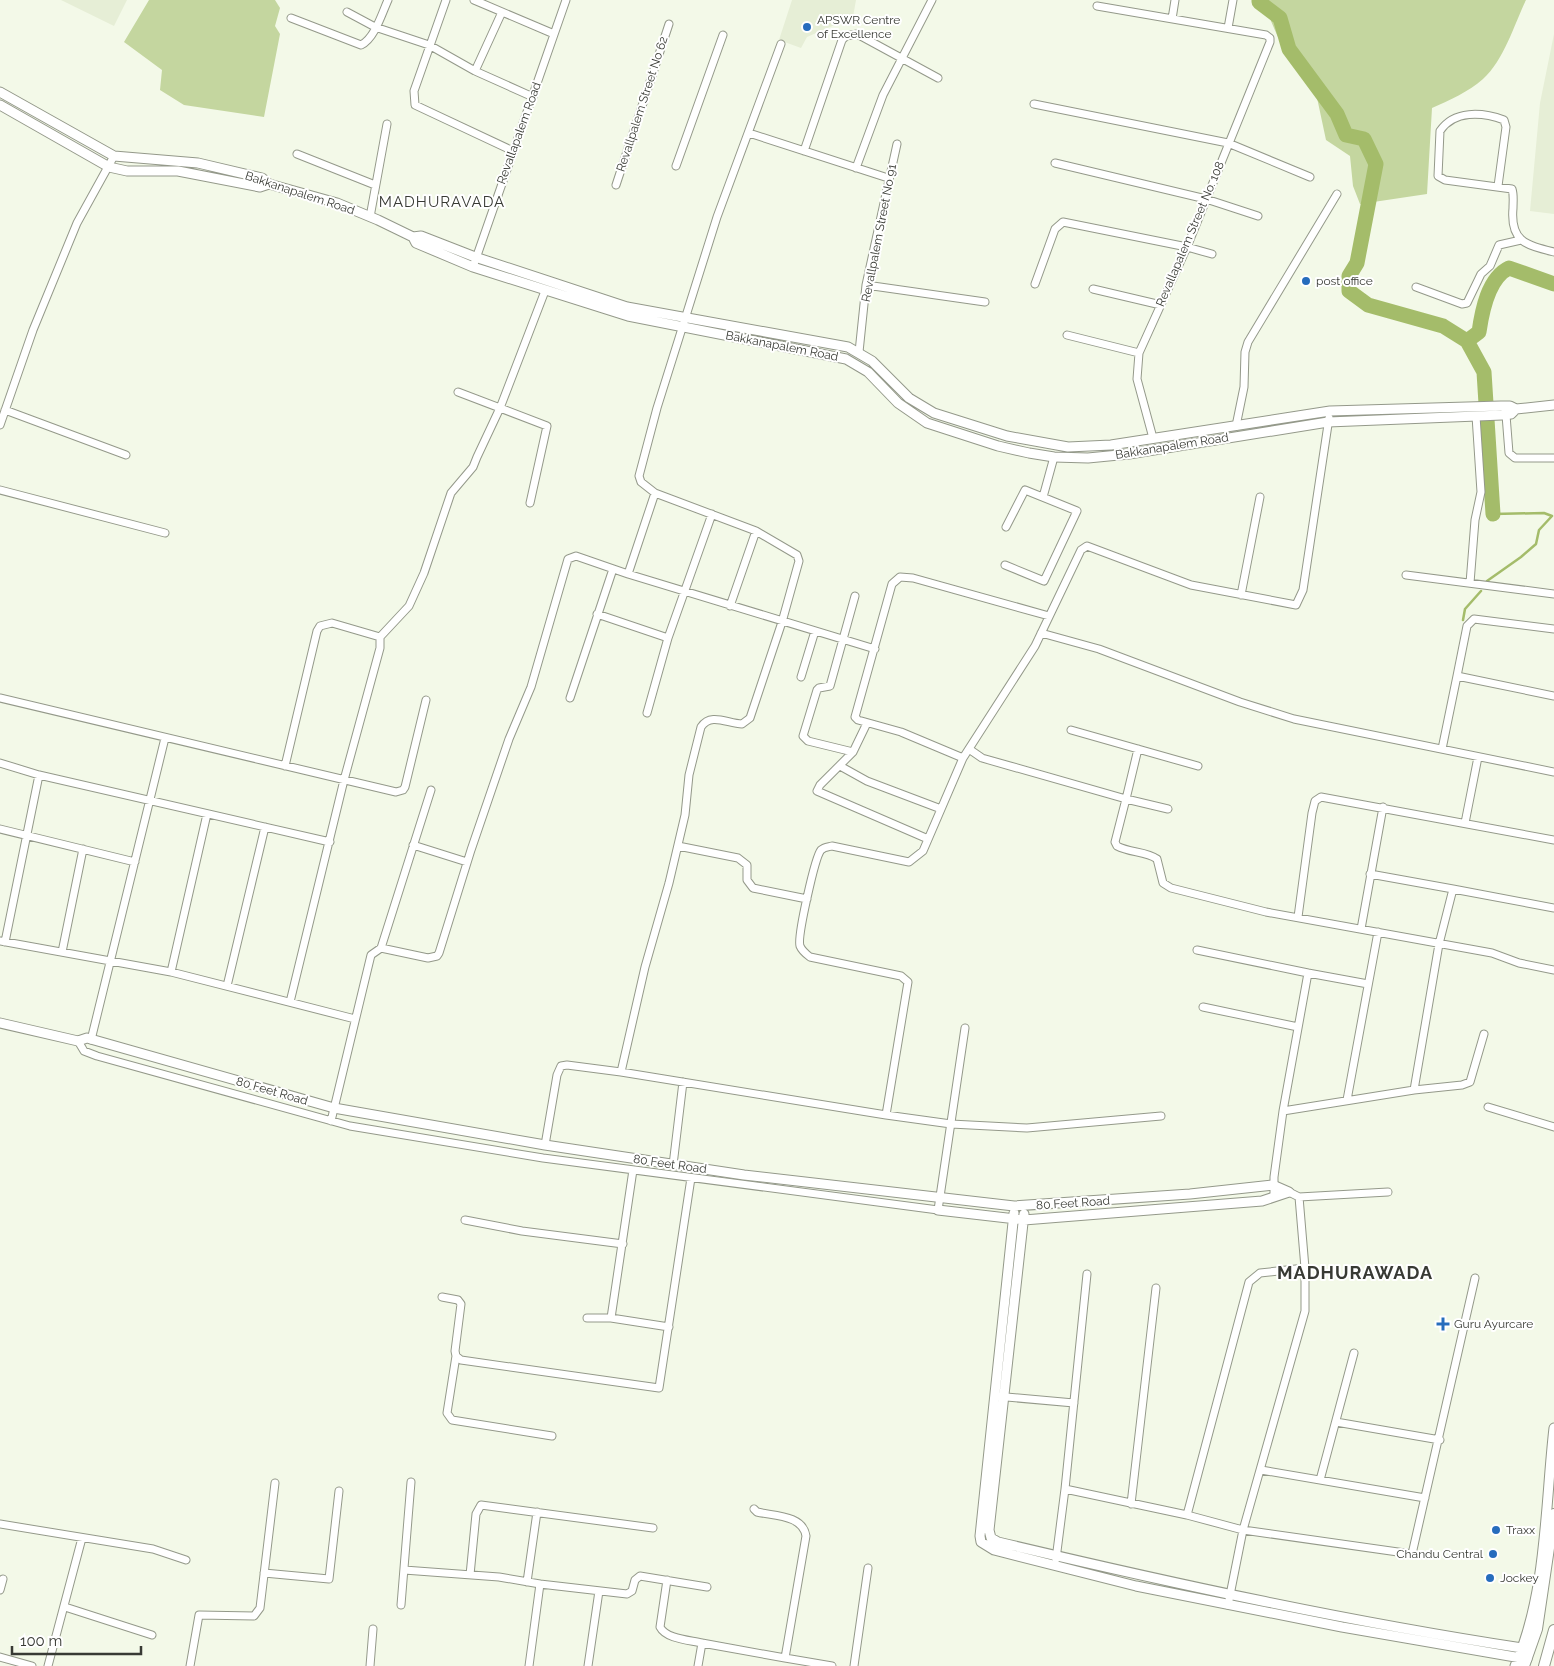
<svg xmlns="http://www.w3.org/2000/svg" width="1554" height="1666" font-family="Raleway,sans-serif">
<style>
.built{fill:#e6eed6}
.green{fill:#c4d69f}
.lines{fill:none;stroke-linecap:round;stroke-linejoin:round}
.stream{stroke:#a4bc6a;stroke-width:2.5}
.river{stroke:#a4bc6a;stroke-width:15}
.minor-casing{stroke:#94998a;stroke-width:9}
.tertiary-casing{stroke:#94998a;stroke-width:11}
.primary-casing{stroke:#94998a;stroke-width:12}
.minor{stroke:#fff;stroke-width:7}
.tertiary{stroke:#fff;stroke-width:9}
.primary{stroke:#fff;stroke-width:10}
.poi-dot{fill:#266cbd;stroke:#fff;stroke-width:2}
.labels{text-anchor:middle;stroke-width:4;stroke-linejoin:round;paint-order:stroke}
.poi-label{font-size:12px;fill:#383a34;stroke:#fff;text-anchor:start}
.street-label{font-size:12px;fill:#383a34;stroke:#fff}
.quarter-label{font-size:15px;letter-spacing:1px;fill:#383a34;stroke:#fff}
.district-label{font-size:18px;font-weight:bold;letter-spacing:1px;fill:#383a34;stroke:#fff}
</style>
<rect width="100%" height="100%" fill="#f3f9e8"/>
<path class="built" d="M61 0H127L114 26Z
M792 0H856L853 17 807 37 801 48 779 40Z
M1554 34V214L1530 211 1540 103Z"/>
<path class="green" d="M149 0H275L280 8 275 26 280 34 264 117 184 105 160 90 162 70 124 42Z
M1262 0H1526C1514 25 1504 60 1483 79 1468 92 1450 100 1432 108L1427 194 1360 204 1353 186 1350 156 1326 140 1316 93 1300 75 1277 35Z"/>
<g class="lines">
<path class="stream" d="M1487 581 1521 557 1536 544 1539 530 1552 516 1544 513 1493 514
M1463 620 1465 609 1481 591"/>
<path class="river" d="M1259 0V2L1280 18 1289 49 1337 114 1346 135 1364 139 1376 164 1357 263 1349 276V291L1368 305 1443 326 1467 341 1484 372 1493 514
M1467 341 1479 332C1482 311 1488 278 1509 268L1554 284"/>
<g class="minor-casing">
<path id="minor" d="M446 0 414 91 415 105 513 151
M474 0 554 34
M1097 6 1266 35 1270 38V42L1187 247 1139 353 1137 379 1153 438
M347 12 375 27 429 45 475 71 533 97
M291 18 361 45C375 38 382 13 388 0
M1172 19 1175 0
M1228 28 1233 0
M475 71 502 12
M1034 104 1228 143 1310 177
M749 133 888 178
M804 151 842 40 846 36 857 34 938 78
M297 154 375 185
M1055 163 1206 199 1258 216
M676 166 723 35
M856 168 883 95 932 0
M616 185 669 24
M1498 186 1506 127 1504 120C1482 112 1454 110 1440 131L1438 176 1445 180 1512 189C1514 195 1513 201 1513 208 1510 241 1525 245 1554 252
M370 217 387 124
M473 267 566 0
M1035 284 1055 229 1063 222 1187 247 1212 254
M866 285 985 302
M1416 287 1462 304 1467 303 1481 274 1490 266 1499 245 1521 240
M1093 289 1161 305
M1067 335 1139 353
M859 352 866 285 897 144
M458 392 547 426 530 503
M5 410 126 455
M1506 415 1509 453 1515 458H1554
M0 425 33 330 77 223 114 156
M1236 426 1244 387 1245 352 1248 342 1337 194
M0 490 165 533
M1043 497 1054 457
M1005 565 1044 581 1077 511 1025 490 1006 527
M628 574 655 493
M1406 575 1554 594
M1470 583 1475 520 1481 492 1476 416
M1241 595 1260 497
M730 606 756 531
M597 614 668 638 647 713
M1041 633 1099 649 1240 702 1294 719 1554 772
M380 637 409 606 424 573 451 493 473 467 477 457 500 408 545 291
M668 638 712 514
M1457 676 1467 626 1474 619 1554 629
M801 677 815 631
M0 698 396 792 403 790 405 787 426 700
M570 698 613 569
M867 723 853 752 820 785 817 791 928 839
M1071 730 1198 766
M969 749 982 758 1126 799 1115 842 1117 846C1130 853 1146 851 1157 859L1163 883 1171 888 1266 912 1492 953 1519 963 1554 970
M1138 749 1126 799 1168 809
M1442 749 1457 676 1554 696
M853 752 808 741 803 736 817 690 819 688 830 686 855 596
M963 758 901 732 858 720 855 717 892 584 900 577 913 578 1049 616
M0 763 39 775 330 842
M285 766 317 631 320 626 332 623 380 637V648L344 780 290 1002
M840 766 867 781 941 809
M1465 823 1478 757
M0 829 135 862
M413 845 467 862
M678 846 738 858 747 865V880L753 888 807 899
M1370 874 1453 889
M1298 917 1312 813 1315 801 1321 797 1554 840
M1361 929 1383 807
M0 941 171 972 355 1019
M5 942 39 775
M381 948 431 790
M1197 950 1308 973
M62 952 83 849
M171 972 207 814
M227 986 265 827
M1203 1007 1298 1027
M91 1040 165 738
M78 1041 84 1051 97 1056 350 1126 543 1158 938 1210 965 1028
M621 1072 645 967 669 883 685 815 689 775 701 727C711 712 728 724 742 724L750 718 782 622 799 561 797 555 756 531 655 493 641 482 639 476 657 408 717 217 781 44
M1414 1090 1462 1085 1470 1082 1484 1034
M1347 1100 1378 932
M1488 1107 1554 1127
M1283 1111 1308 973 1368 984
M1161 1116 1027 1128 951 1124 886 1115 908 982 901 976 810 957C806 954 802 951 800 946 797 937 815 857 821 850 824 847 828 847 832 846L909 862 923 851 963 758 1035 646 1081 550 1087 546 1191 585 1296 605 1303 590 1329 418
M331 1121 371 955 381 948 428 958 437 956 439 953 471 850 509 739 531 687 568 559 576 556 628 574 875 649
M545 1145 557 1075 561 1066 567 1065 621 1072 886 1115
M673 1165 683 1082
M1289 1192 1299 1197 1388 1192
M1274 1197V1177L1283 1111 1414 1090 1439 944 1453 889 1554 908
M1299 1197 1305 1268V1311L1243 1530 1412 1554 1475 1278
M465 1220 522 1231 623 1244
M1087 1274 1065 1489 1187 1515
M442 1297 458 1300 461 1304 455 1351 456 1356 461 1360 659 1388 691 1178
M587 1318H611L669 1327
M611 1318 633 1170
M456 1356 447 1413 452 1420 552 1436
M995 1396 1074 1403
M1336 1422 1440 1440
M1261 1470 1425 1498
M1320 1480 1354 1353
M1131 1504 1156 1288
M0 1524 153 1549 186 1560
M1056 1559 1065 1489
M404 1570 499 1577 540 1584 529 1666
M264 1573 329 1579 339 1491
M470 1575 476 1514 481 1505 653 1528
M667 1580 660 1627C666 1639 689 1640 702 1643L698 1666
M527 1582 537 1512
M540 1584 627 1594 632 1591 635 1580 640 1576 707 1587
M0 1590 3 1579
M401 1605 411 1482
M1228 1605 1243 1530 1187 1515 1249 1282 1260 1273 1305 1268
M65 1607 152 1635
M702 1643 785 1658 806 1536C803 1515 774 1516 757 1512L754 1509
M0 1657 32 1666
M785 1658 832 1666
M48 1666 82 1538
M190 1666 199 1615 254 1616 260 1608 275 1483
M370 1666 373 1629
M588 1666 599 1591
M854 1666 868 1568"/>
</g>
<g class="tertiary-casing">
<path id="tertiary" d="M0 92 114 156 198 163 262 178 269 184 337 203 378 220 413 237 416 243 473 267 628 316 846 359 868 372 898 403 927 423 998 446 1029 453 1054 457 1088 458 1129 454 1328 422 1502 415 1511 414 1516 409
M0 105 109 167 127 171H178L260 187 269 184
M413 237 421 236 475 257 627 307 848 347 872 361 909 398 934 413 1007 436 1068 447 1111 445 1330 411 1501 406H1510L1516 409 1554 405
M0 1023 78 1041 87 1038 334 1108 545 1145 744 1175 1014 1206 1190 1194 1273 1185 1289 1192 1262 1201 1024 1220 938 1210
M1014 1213 980 1536 981 1542 994 1550 1136 1586 1342 1627 1527 1659
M1024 1214 989 1530 991 1538 998 1542C1171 1583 1345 1621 1522 1648L1529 1652
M1515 1666C1547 1593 1545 1506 1554 1428"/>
</g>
<g class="primary-casing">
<path id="primary" d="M1524 1666 1537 1629 1554 1514
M1544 1666 1554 1630"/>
</g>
<use href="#minor" class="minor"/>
<use href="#tertiary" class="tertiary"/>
<use href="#primary" class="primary"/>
</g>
<g class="poi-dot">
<circle cx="807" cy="27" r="5"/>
<circle cx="1306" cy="281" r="5"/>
<path d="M1440.5 1316.5h5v5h5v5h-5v5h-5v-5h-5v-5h5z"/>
<circle cx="1496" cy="1530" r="5"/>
<circle cx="1493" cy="1554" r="5"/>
<circle cx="1490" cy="1578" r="5"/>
</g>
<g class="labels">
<g class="poi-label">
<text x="817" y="24">APSWR Centre<tspan x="817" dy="14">of Excellence</tspan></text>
<text x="1316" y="285">post office</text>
<text x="1454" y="1328">Guru Ayurcare</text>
<text x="1506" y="1534">Traxx</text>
<text x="1483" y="1558" text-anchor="end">Chandu Central</text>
<text x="1500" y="1582">Jockey</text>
</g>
<g class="street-label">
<text transform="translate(642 104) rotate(-72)" y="4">Revallpalem Street No 62</text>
<text transform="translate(519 133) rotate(-70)" y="4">Revallapalem Road</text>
<text transform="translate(300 193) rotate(18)" y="4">Bakkanapalem Road</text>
<text transform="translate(879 233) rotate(-79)" y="4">Revallpalem Street No 91</text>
<text transform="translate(1190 234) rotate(-67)" y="4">Revallapalem Street No. 108</text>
<text transform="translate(782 346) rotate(11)" y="4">Bakkanapalem Road</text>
<text transform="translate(1172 446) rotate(-9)" y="4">Bakkanapalem Road</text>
<text transform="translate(272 1091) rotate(16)" y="4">80 Feet Road</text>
<text transform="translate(670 1164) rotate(8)" y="4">80 Feet Road</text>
<text transform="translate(1073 1203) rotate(-4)" y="4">80 Feet Road</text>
</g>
<g class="quarter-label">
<text x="442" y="207">MADHURAVADA</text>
</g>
<g class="district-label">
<text x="1355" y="1279">MADHURAWADA</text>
</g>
</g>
<path d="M12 1646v8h129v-8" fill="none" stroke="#383a34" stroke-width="2.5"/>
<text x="20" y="1646" font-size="15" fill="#383a34" stroke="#ffffff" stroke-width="4" paint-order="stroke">100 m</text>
</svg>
